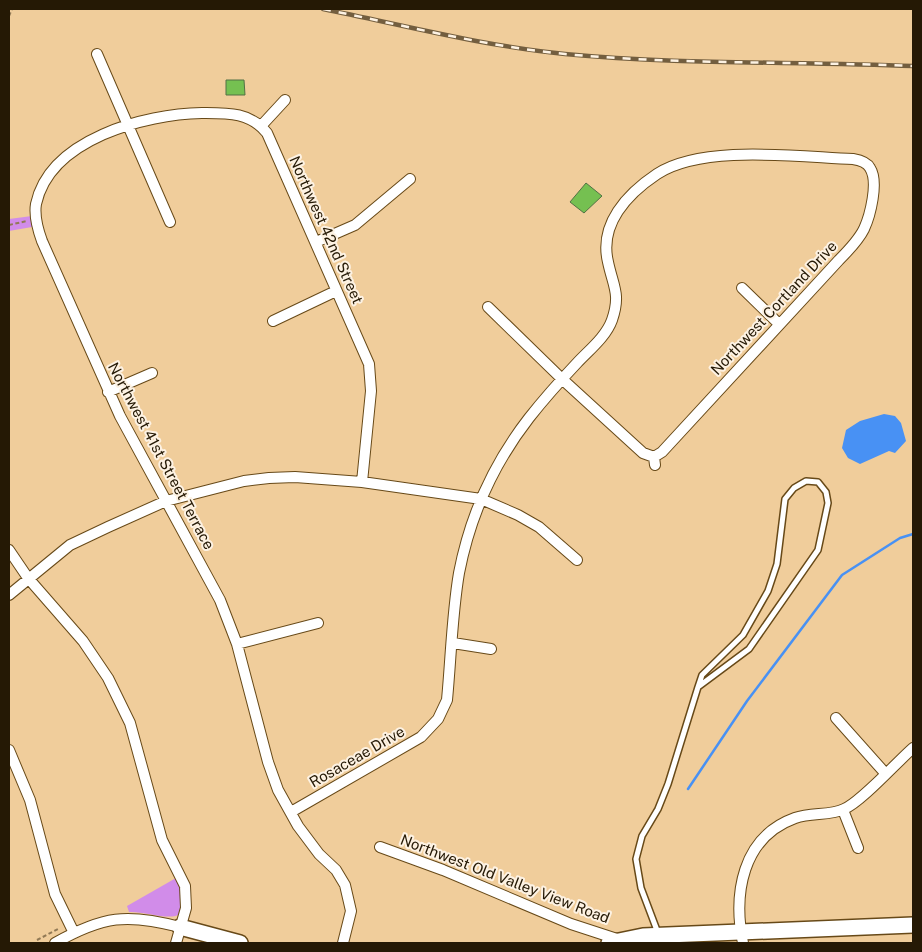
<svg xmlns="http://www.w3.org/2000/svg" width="922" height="952" font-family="'Public Sans',sans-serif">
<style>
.green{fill:#d18ce9}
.water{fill:#4891f4}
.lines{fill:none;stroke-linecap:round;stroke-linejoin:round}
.stream{stroke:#4891f4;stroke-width:2.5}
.building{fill:#75c051;stroke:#527145}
.lane-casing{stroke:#674918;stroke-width:8}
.street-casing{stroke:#674918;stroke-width:12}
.secondary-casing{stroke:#674918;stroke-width:18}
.path{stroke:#917955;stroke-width:2;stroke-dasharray:4 2.5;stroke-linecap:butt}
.lane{stroke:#fff;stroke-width:5}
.street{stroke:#fff;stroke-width:10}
.secondary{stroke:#fff;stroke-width:15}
.rail-casing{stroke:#735e3f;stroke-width:4.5}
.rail{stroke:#fdf2e3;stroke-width:2.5;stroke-dasharray:8;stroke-linecap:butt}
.labels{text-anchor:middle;stroke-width:4;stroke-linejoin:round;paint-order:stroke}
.street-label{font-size:15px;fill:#251905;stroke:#fdf2e3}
</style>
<rect width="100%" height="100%" fill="#f0cd9b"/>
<path class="green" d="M32 216V227L9 231V219Z
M176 878C181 890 184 904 178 915 168 920 142 911 129 912L127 906Z"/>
<path class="water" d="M884 414 895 416 901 423 906 441 895 453 889 451 860 464 848 458 842 448 846 430 860 421Z"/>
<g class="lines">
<path class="stream" d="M688 789 747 701 842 575 900 538 913 534"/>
</g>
<path class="building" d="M226 80H244L245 95H226Z
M586 183 602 196 584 213 570 202Z"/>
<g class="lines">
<g class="lane-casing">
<path id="lane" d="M658 933 641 888 636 859 642 836 658 809 668 784 698 687 749 649 818 550 828 503 826 492 818 482 806 481 794 488 785 499 777 564 768 591 743 635 702 675 698 687"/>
</g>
<g class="street-casing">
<path id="street" d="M97 54 170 222
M261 126 285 100
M316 242 355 225 410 179
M742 288 779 324
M488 307 562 379 643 453 654 457
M273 321 336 291
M108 392 152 373
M9 550 28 578 83 641 108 678 130 723 162 840 185 886 186 908 176 943
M9 595 70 545 108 527 166 501 244 481 269 478 295 477 362 482 481 499 518 515 539 527 577 560
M453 643 491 649
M237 644 318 623
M836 718 885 773
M9 750 30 800 55 894 74 933
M843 810 858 848
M291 812 421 737 438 719 447 700C451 658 452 614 459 573 470 516 494 463 529 418 544 399 560 381 577 363 588 351 606 337 612 320 621 294 613 286 608 262 599 224 627 194 657 174 703 144 799 157 853 159 859 160 867 162 870 168 879 182 870 216 864 229 858 241 848 251 839 260L662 452 654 457 655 465
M380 847 443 870 571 924 620 940
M55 943C103 916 127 913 180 927
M343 943 351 911 345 885 336 870 319 854 298 826 278 790 268 762 237 644 220 600 120 416 42 241C38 230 34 216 36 204 50 139 145 114 202 113 227 113 250 112 267 133L369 364 371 391 362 482
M743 943C733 894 742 837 795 818 811 812 830 816 844 809 860 803 898 761 913 748"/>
</g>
<g class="secondary-casing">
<path id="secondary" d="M180 927 240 943
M609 943 643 936 913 925"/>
</g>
<path class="path" d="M9 16 12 9
M9 225 27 221
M37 940 60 928"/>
<use href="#lane" class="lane"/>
<use href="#street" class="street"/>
<use href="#secondary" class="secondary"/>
<g class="rail-casing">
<path id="rail" d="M323 9C403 25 483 46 565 54 681 65 797 61 913 66"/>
</g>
<use href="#rail" class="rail"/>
</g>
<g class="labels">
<g class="street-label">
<text transform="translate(326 230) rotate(66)" y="5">Northwest 42nd Street</text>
<text transform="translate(774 308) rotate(-47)" y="5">Northwest Cortland Drive</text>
<text transform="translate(161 456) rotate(62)" y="5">Northwest 41st Street Terrace</text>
<text transform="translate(357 757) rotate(-30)" y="5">Rosaceae Drive</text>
<text transform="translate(505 879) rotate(21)" y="5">Northwest Old Valley View Road</text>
</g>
</g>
<rect width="922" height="952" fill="none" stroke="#251905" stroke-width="20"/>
</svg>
